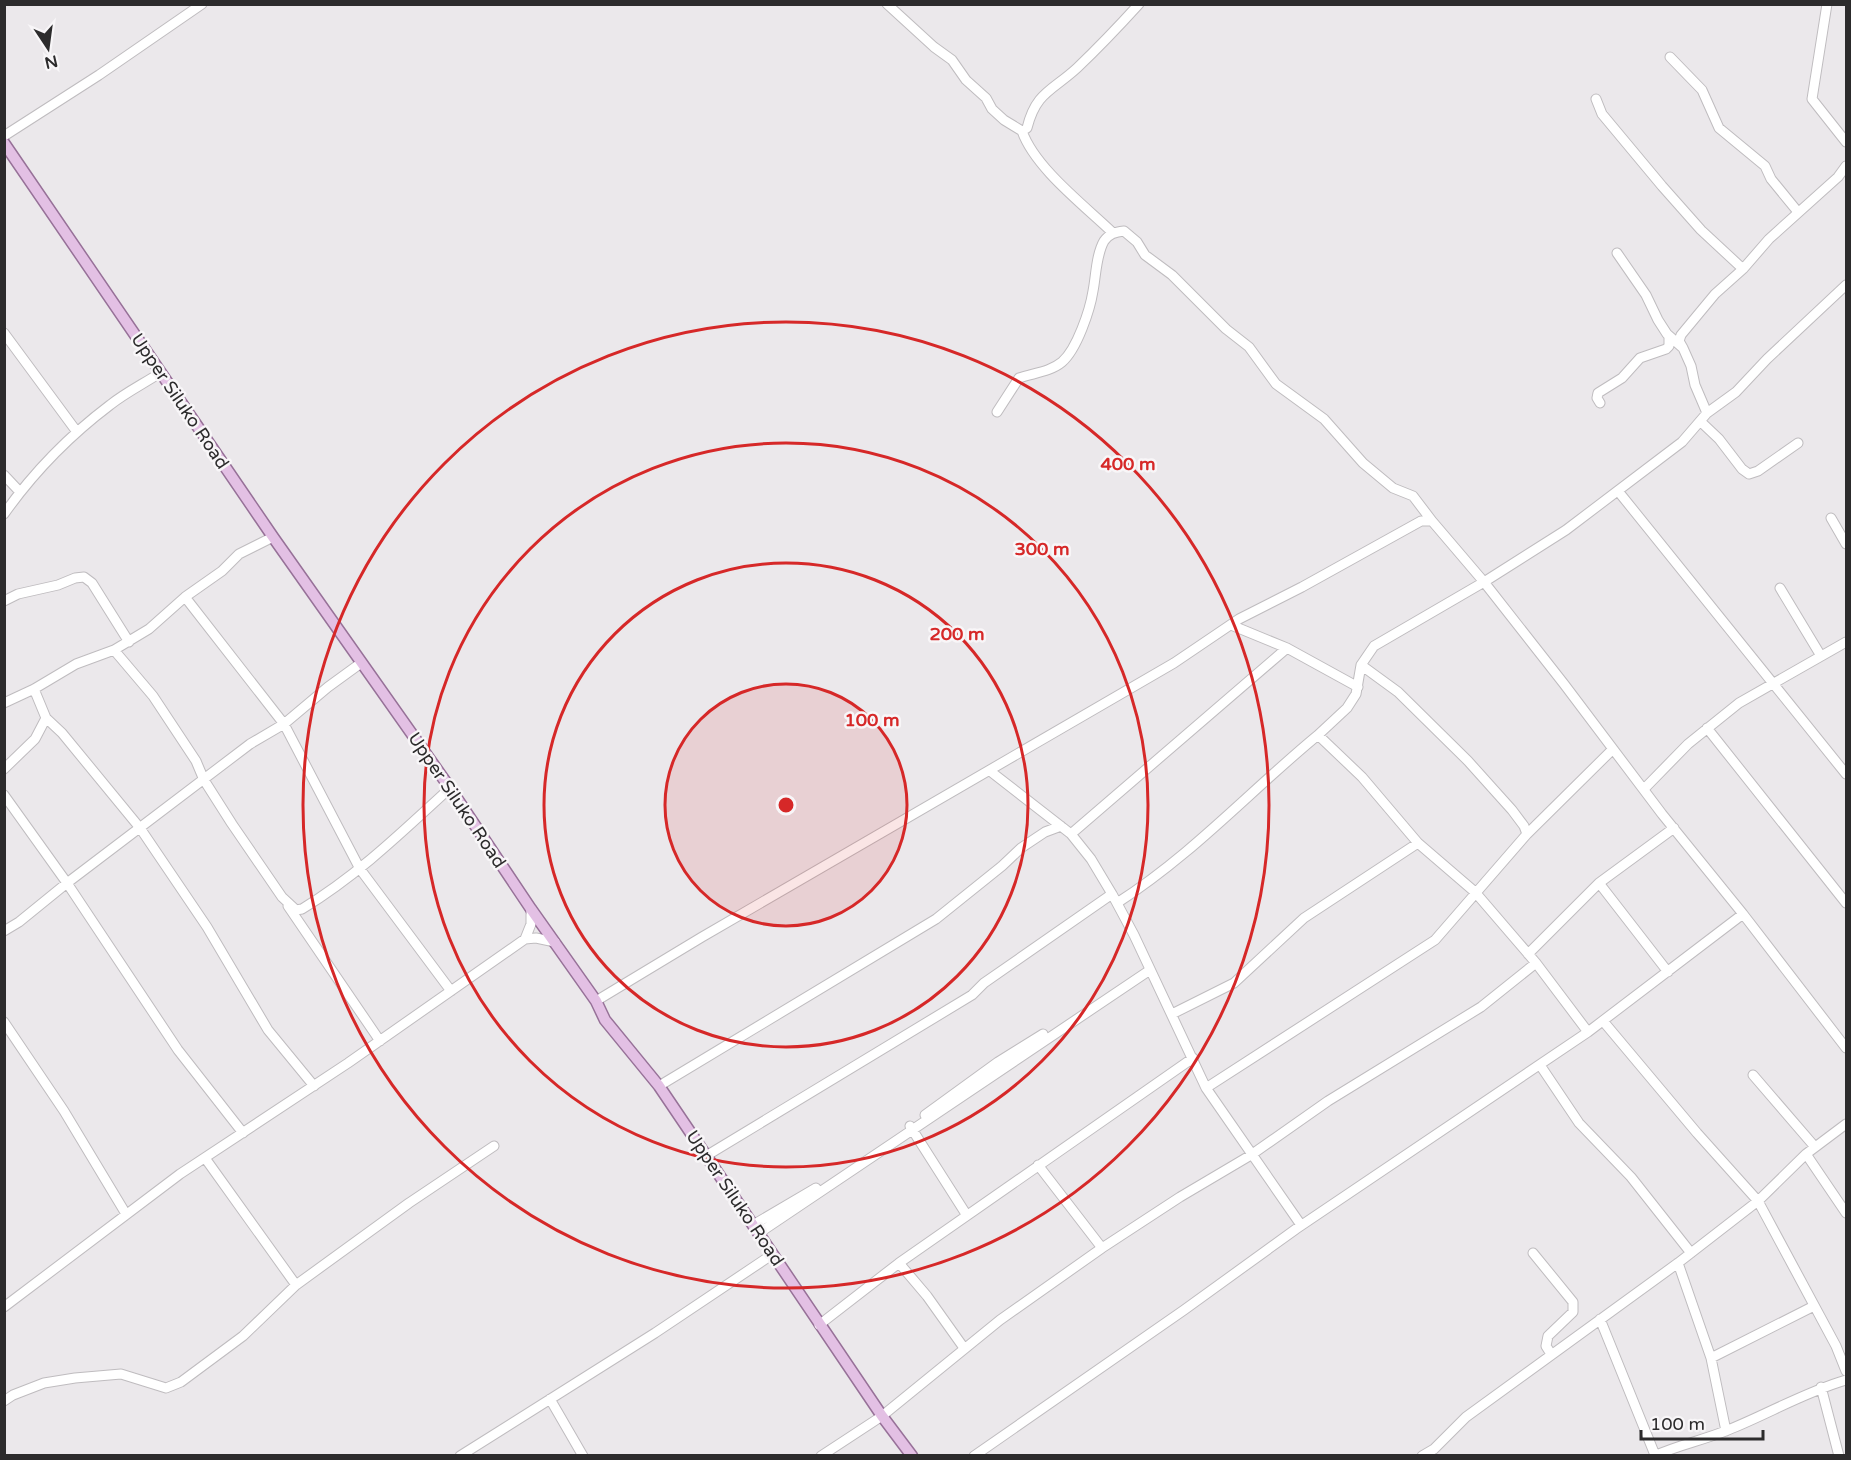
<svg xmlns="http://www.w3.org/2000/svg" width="1851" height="1460" font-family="'Varela Round',sans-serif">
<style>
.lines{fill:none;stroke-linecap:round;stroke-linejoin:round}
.minor-casing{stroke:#bfbcbf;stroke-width:11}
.major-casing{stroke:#977198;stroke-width:13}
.minor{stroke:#fff;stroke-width:9}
.major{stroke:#e3c0e4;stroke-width:10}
.ring{fill:none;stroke:#d62828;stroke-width:3}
.labels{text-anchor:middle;stroke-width:5;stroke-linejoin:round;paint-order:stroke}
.street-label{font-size:18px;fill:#2c2b2c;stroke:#f8f6f8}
.centre{fill:#d62828;stroke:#f8f6f8;stroke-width:3}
.ring-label{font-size:18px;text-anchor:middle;font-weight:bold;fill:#d62828;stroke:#f8f6f8;stroke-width:5;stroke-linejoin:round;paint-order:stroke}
</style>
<rect width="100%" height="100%" fill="#ebe8eb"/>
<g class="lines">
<g class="minor-casing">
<path id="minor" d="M887 4 934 47 952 60 966 80 986 98 992 109 1004 120 1022 131 1027 128C1036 92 1052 91 1077 68 1098 48 1119 26 1139 4
M1827 4 1812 99 1846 142
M1670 57 1702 90 1719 128 1765 166 1771 179 1798 212
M1596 99 1602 114 1662 186 1701 230 1743 269
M1022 131C1035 168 1084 205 1113 233
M4 136 99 75 202 4
M1617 253 1646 295 1658 320 1667 334 1683 348 1691 366 1695 385 1707 413
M4 333 77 432
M1683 348 1679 341 1681 335 1715 294 1743 269 1769 239 1838 177 1846 166
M1600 403 1597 398 1598 393 1622 378 1640 358 1666 349 1669 346V336
M997 412 1019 378C1033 373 1050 372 1062 362 1077 349 1090 310 1093 291 1096 276 1096 255 1104 241 1109 234 1115 232 1124 231L1137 242 1145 255 1172 275 1226 329 1249 347 1276 384 1324 419 1363 463 1393 488 1413 496 1432 521
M1700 421 1719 439 1742 469 1749 474 1758 471 1798 443
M4 475 20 492
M1618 491 1846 774
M4 514C33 473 69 436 110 405 125 393 143 384 160 373
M1831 518 1846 544
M1780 588 1821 656
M185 597 284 724 360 869 451 991
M4 601 18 594 58 585 75 578 84 577 92 583 129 642
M1231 625 1287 648 1358 687
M114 650 153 696 196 761 204 780 232 824 282 897 296 910 302 909C358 875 402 832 450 788
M4 703 34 689 76 664 114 650 149 629 185 597 222 571 239 554 273 537
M46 718 62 733 140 828 207 927 268 1030 314 1086
M1707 728 1846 903
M1318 735 1347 708 1356 694 1361 665 1374 646 1484 582 1566 530 1682 442 1707 413 1736 392 1767 359 1846 285
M4 769 35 739 46 718 34 689
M990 771 1071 834 1287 648
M1644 789 1688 744 1739 703 1846 642
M4 795 67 883 178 1050 243 1133
M1071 834 1091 859 1112 894 1134 935 1206 1088 1301 1225
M1527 834 1613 749
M1599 883 1668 972
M1117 903C1192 855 1250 791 1318 735L1362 777 1418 843 1475 892 1536 963 1588 1032
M288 906 380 1041
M4 931 19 922 67 883 250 744 284 724 328 687 361 663
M525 939 531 924V909
M1528 954 1599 883 1674 828
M596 1001 702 937 1174 663 1239 619 1302 587 1421 521H1432L1484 582 1564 684 1662 814 1743 914 1846 1048
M1172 1014 1234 983 1304 918 1418 843
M1603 1021 1697 1133 1758 1201 1836 1346 1846 1371
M4 1022 64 1111 126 1214
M1540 1065 1579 1123 1631 1177 1691 1253
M1753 1075 1815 1147
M659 1086 936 919 1002 866 1021 848 1045 832 1061 826
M1206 1088 1435 940 1527 834 1524 826 1512 810 1468 761 1398 692 1361 665
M925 1115 998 1062 1043 1034
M910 1126 966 1214
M1806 1154 1846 1213
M706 1156 972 995 984 983 1112 894
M205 1158 296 1285
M1038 1165 1102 1248
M753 1225 816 1188
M759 1233 1150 970
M1533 1253 1573 1302V1312L1548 1336 1546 1346 1551 1354
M899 1263 927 1296 964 1348
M1678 1263 1711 1358 1726 1431
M4 1307 180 1174 348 1063 525 939 536 938 555 942
M1600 1319 1655 1455
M819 1325 899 1263 1193 1058
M1711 1358 1814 1306
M1821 1387 1839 1456
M550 1399 583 1456
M4 1401 13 1395 44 1383 75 1378 121 1374 166 1388 181 1382 243 1336 296 1285 409 1203 494 1146
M460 1456 655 1333 773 1254
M821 1456 882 1416 1000 1320 1102 1248 1180 1197 1251 1155 1328 1101 1481 1007 1536 963
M974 1456 1184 1310 1296 1229 1588 1032 1743 914
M1422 1456 1434 1449 1466 1417 1678 1263 1758 1201 1806 1154 1846 1124
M1654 1456C1678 1445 1704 1440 1728 1430 1768 1414 1805 1392 1846 1380"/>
</g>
<g class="major-casing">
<path id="major" d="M4 143 273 537 450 788 531 909 596 1001 605 1020 659 1086 882 1416 912 1456"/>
</g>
<use href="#minor" class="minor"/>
<use href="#major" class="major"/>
</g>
<circle cx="786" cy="805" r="121" fill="#d62828" fill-opacity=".12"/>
<g class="ring">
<circle cx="786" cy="805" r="121"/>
<circle cx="786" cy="805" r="242"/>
<circle cx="786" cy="805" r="362"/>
<circle cx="786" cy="805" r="483"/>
</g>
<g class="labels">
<g class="street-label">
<text transform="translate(180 401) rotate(56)" y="6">Upper Siluko Road</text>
<text transform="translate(457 800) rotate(56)" y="6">Upper Siluko Road</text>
<text transform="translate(735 1198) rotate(56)" y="6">Upper Siluko Road</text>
</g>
</g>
<circle cx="786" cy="805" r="9" class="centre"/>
<g class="ring-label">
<text x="1128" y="470">400 m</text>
<text x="1042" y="555">300 m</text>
<text x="957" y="640">200 m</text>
<text x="872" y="726">100 m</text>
</g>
<rect width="1851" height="1460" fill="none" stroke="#2c2b2c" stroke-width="12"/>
<g transform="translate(48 48) rotate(167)" stroke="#f8f6f8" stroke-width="4.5" paint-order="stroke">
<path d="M0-4.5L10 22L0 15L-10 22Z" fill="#2c2b2c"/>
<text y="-9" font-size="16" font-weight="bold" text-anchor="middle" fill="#2c2b2c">N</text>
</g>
<path d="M1641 1430v9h122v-9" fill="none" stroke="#2c2b2c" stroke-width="3"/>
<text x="1650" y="1430" font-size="18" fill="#2c2b2c" stroke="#f8f6f8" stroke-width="4.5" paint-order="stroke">100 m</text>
</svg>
